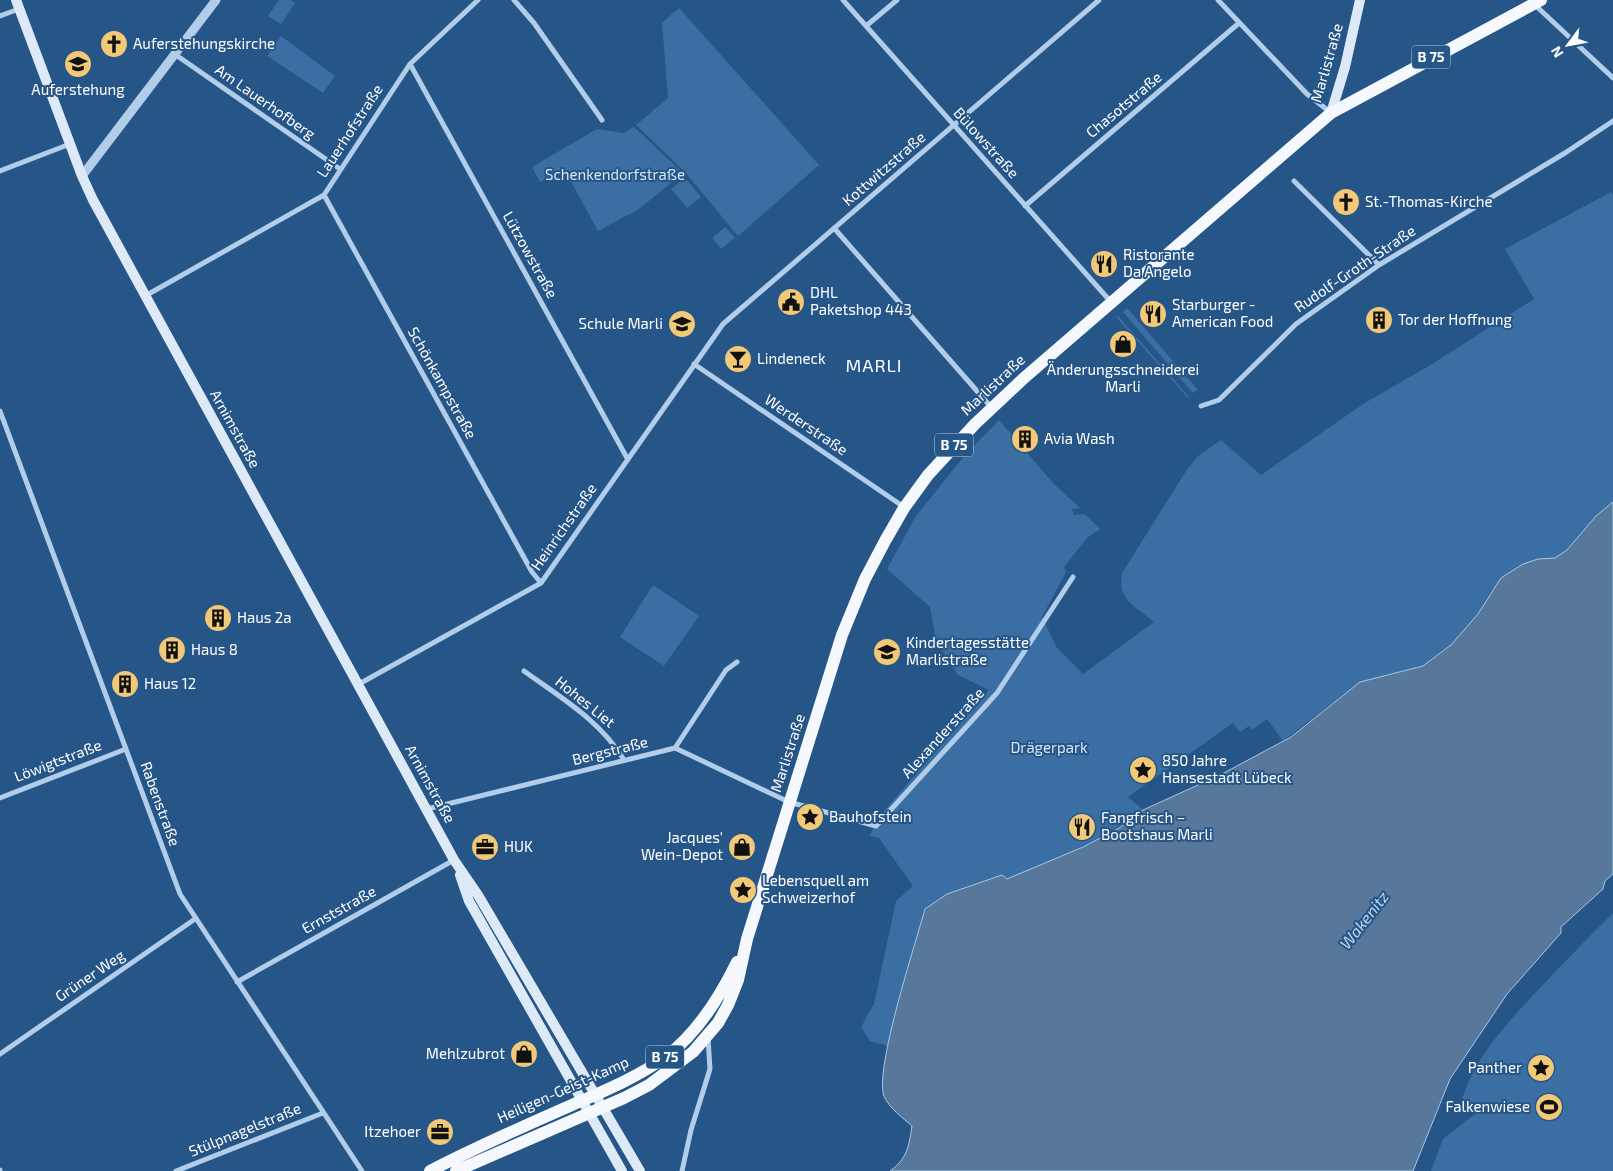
<svg xmlns="http://www.w3.org/2000/svg" width="1613" height="1171" font-family="'Exo 2',sans-serif">
<style>
.green{fill:#3b6fa4}
.water{fill:#57789a;stroke:#a7c8e9}
.lines{fill:none;stroke-linecap:round;stroke-linejoin:round}
.minor{stroke:#b2cde9;stroke-width:5}
.tertiary{stroke:#b2cde9;stroke-width:9}
.secondary{stroke:#dde9f7;stroke-width:10}
.primary{stroke:#f5f9fe;stroke-width:12}
.labels{text-anchor:middle;stroke-width:4;stroke-linejoin:round;paint-order:stroke}
.shield{fill:#265588;stroke:#beccdb;stroke-width:1}
.shield-label{font-size:14px;font-weight:bold;fill:#fff}
.poi-label{font-size:15px;fill:#fff;stroke:#265588;text-anchor:start}
.street-label{font-size:15px;fill:#fff;stroke:#265588}
.park-label{font-size:15px;fill:#d6e6f7;stroke:#265588}
.water-label{font-size:16px;font-style:italic;fill:#bed7f0;stroke:#265588}
.quarter-label{font-size:18px;letter-spacing:1px;fill:#fff;stroke:#265588}
</style>
<rect width="100%" height="100%" fill="#265588"/>
<path class="green" d="M279 0H290L295 3 281 24 268 16Z
M679 8 819 165 738 236 685 172 636 125 668 98 662 23Z
M281 36 335 76 323 93 267 56Z
M634 127 683 173 639 209 598 231 564 169 540 182 532 167 597 129 624 133Z
M685 178 701 197 687 208 671 189Z
M1611 192 1613 195V502L1596 516 1567 550 1555 558 1538 559 1478 614 1451 645 1423 666 1360 682 1283 741 1267 719 1252 730 1249 726 1240 732 1233 723 1128 797 1143 810C1102 840 1055 860 1007 879L1002 875 925 909 888 1046 870 1041 861 1027 874 1004 896 901 913 886 879 838 870 836 878 818 989 690 958 675 936 641 930 607 887 569 916 516 965 455 999 420 1053 483 1080 508 1072 509 1074 515 1085 514 1100 529 1087 538 1064 567 1066 572 1042 617 1057 648 1083 674 1154 622C1136 606 1117 601 1122 573L1186 471 1198 456 1221 440 1261 475 1363 404 1429 366 1534 299 1505 249Z
M725 227 735 238 721 249 712 238Z
M1127 308 1198 390 1193 393 1123 312Z
M1118 316 1189 397 1188 398 1116 317Z
M653 585 699 616 664 666 620 637Z
M1613 913V1171H1431L1443 1139 1475 1114 1461 1103C1474 1058 1504 1027 1535 993 1561 966 1586 939 1613 913Z"/>
<path class="water" d="M1613 502V874L1605 881 1603 889 1561 927V933L1507 994 1450 1079 1413 1171H890C907 1159 909 1146 912 1126 903 1118 889 1108 884 1096 874 1070 916 942 925 909L947 894 1002 875 1007 879 1083 847 1119 828 1143 810 1222 774 1291 737 1360 682 1423 666 1451 645 1478 614 1501 578 1523 564 1538 559 1555 558 1567 550 1596 516Z"/>
<g class="lines">
<path class="minor" d="M514 0 534 23 602 120
M843 0 1111 302
M1218 0 1307 94 1330 112
M1535 5 1613 78
M0 16 19 9
M866 26 897 0
M176 55 340 169
M410 64 627 458
M0 171 70 144
M1294 181 1379 265
M324 195 532 572 541 583
M1025 206 1239 23
M834 228 991 407
M145 296 324 195 410 64 478 0
M694 364 904 507
M1201 406 1219 400 1296 324 1379 265 1565 153 1613 121
M0 411 180 894 362 1171
M524 671C560 697 601 721 624 760
M359 684 541 583 723 324 1099 0
M675 748 726 670 737 662
M0 798 126 749
M427 809 675 748 789 802 876 826 997 693 1073 577
M237 982 454 860
M0 1054 195 919
M0 1170V1171
M176 1171 323 1113
M682 1171 691 1130 710 1069 708 1038"/>
<path class="tertiary" d="M82 176 216 0"/>
<path class="secondary" d="M16 0 82 176 93 200 454 860 478 895 640 1171
M1331 113 1345 67 1360 0
M460 875 469 901 622 1171"/>
<path class="primary" d="M430 1171C476 1147 524 1126 572 1105 604 1091 638 1077 667 1056 698 1032 720 997 737 962
M456 1171 624 1098 649 1085 693 1052 718 1023 728 1005 738 980 747 939 842 635 865 579 885 541 904 508 928 475 975 424 1024 378 1331 113 1541 0"/>
</g>
<defs>
<g id="church-disc" transform="scale(1.4375)"><circle r="9.5" fill="#f2ca77" stroke="#265588"/><path d="M-1.2-6h2.4v3.5h3.3v2.4h-3.3V6h-2.4V-.1h-3.3v-2.4h3.3Z" fill="#111"/></g>
<g id="school-disc" transform="scale(1.4375)"><circle r="9.5" fill="#f2ca77" stroke="#265588"/><path d="M0-5L7-2L0 1L-7-2ZM-4 1L0 2.5L4 1V4Q0 6-4 4Z" fill="#111"/></g>
<g id="restaurant-disc" transform="scale(1.4375)"><circle r="9.5" fill="#f2ca77" stroke="#265588"/><path d="M-5-6h1v4h1v-4h1v4h1v-4h1v5L-1.5 .5V6h-2V.5L-5-1ZM5-6V6H3V1.5H1.5Q1.5-4 5-6Z" fill="#111"/></g>
<g id="civic-disc" transform="scale(1.4375)"><circle r="9.5" fill="#f2ca77" stroke="#265588"/><path d="M-.6-6.5H3V-4.5H.6V-3L4-1V1h2V6H-6V1h2V-1L-.6-3ZM-1.2 2.5V6h2.4V2.5Z" fill="#111"/></g>
<g id="building-disc" transform="scale(1.4375)"><circle r="9.5" fill="#f2ca77" stroke="#265588"/><path d="M-4-6H4V6H1V3H-1V6H-4ZM-2.5-4.3h1.7v1.8h-1.7ZM.8-4.3h1.7v1.8H.8ZM-2.5-1h1.7V.8h-1.7ZM.8-1h1.7V.8H.8Z" fill="#111"/></g>
<g id="shop-disc" transform="scale(1.4375)"><circle r="9.5" fill="#f2ca77" stroke="#265588"/><path d="M-5-2.5h2.3a2.7 3.5 0 0 1 5.4 0H5L5.5 6h-11ZM-1.5-2.5h3a1.5 2.3 0 0 0-3 0Z" fill="#111"/></g>
<g id="bar-disc" transform="scale(1.4375)"><circle r="9.5" fill="#f2ca77" stroke="#265588"/><path d="M-6-5H6L.8 .8V4.5H3.5V6h-7V4.5H-.8V.8Z" fill="#111"/></g>
<g id="sight-disc" transform="scale(1.4375)"><circle r="9.5" fill="#f2ca77" stroke="#265588"/><path d="M0-6L1.8-2.2L6-1.7L2.9 1.2L3.7 5.4L0 3.3L-3.7 5.4L-2.9 1.2L-6-1.7L-1.8-2.2Z" fill="#111"/></g>
<g id="office-disc" transform="scale(1.4375)"><circle r="9.5" fill="#f2ca77" stroke="#265588"/><path d="M-6-3h4V-5.5h4V-3h4V5H-6ZM-1-4.5V-3h2v-1.5ZM-6 0V1H6V0Z" fill="#111"/></g>
<g id="stadium-disc" transform="scale(1.4375)"><circle r="9.5" fill="#f2ca77" stroke="#265588"/><path d="M0-5a6.5 5 0 1 0 0 10a6.5 5 0 1 0 0-10ZM-3.5-1.8h7v3.6h-7Z" fill="#111"/></g>
</defs>
<g fill-rule="evenodd">
<use href="#church-disc" x="114" y="44"/>
<use href="#school-disc" x="78" y="64"/>
<use href="#church-disc" x="1346" y="202"/>
<use href="#restaurant-disc" x="1104" y="264"/>
<use href="#civic-disc" x="791" y="302"/>
<use href="#restaurant-disc" x="1153" y="314"/>
<use href="#building-disc" x="1379" y="320"/>
<use href="#school-disc" x="682" y="324"/>
<use href="#shop-disc" x="1123" y="344"/>
<use href="#bar-disc" x="738" y="359"/>
<use href="#building-disc" x="1025" y="439"/>
<use href="#building-disc" x="218" y="618"/>
<use href="#building-disc" x="172" y="650"/>
<use href="#school-disc" x="887" y="652"/>
<use href="#building-disc" x="125" y="684"/>
<use href="#sight-disc" x="1143" y="770"/>
<use href="#sight-disc" x="810" y="817"/>
<use href="#restaurant-disc" x="1082" y="827"/>
<use href="#office-disc" x="485" y="847"/>
<use href="#shop-disc" x="742" y="847"/>
<use href="#sight-disc" x="743" y="890"/>
<use href="#shop-disc" x="524" y="1054"/>
<use href="#sight-disc" x="1541" y="1068"/>
<use href="#stadium-disc" x="1549" y="1107"/>
<use href="#office-disc" x="440" y="1132"/>
</g>
<g class="labels">
<g class="shield">
<rect x="1412" y="45.5" width="38" height="23" rx="4"/>
<rect x="935" y="433.5" width="38" height="23" rx="4"/>
<rect x="646" y="1045.5" width="38" height="23" rx="4"/>
</g>
<g class="shield-label">
<text x="1431" y="62">B 75</text>
<text x="954" y="450">B 75</text>
<text x="665" y="1062">B 75</text>
</g>
<g class="poi-label">
<text x="133" y="49">Auferstehungskirche</text>
<text x="78" y="95" text-anchor="middle">Auferstehung</text>
<text x="1365" y="207">St.-Thomas-Kirche</text>
<text x="1123" y="260">Ristorante<tspan x="1123" dy="17">Da Angelo</tspan></text>
<text x="810" y="298">DHL<tspan x="810" dy="17">Paketshop 443</tspan></text>
<text x="1172" y="310">Starburger -<tspan x="1172" dy="17">American Food</tspan></text>
<text x="1398" y="325">Tor der Hoffnung</text>
<text x="663" y="329" text-anchor="end">Schule Marli</text>
<text x="757" y="364">Lindeneck</text>
<text x="1123" y="375" text-anchor="middle">Änderungsschneiderei<tspan x="1123" dy="17">Marli</tspan></text>
<text x="1044" y="444">Avia Wash</text>
<text x="237" y="623">Haus 2a</text>
<text x="906" y="648">Kindertagesstätte<tspan x="906" dy="17">Marlistraße</tspan></text>
<text x="191" y="655">Haus 8</text>
<text x="144" y="689">Haus 12</text>
<text x="1162" y="766">850 Jahre<tspan x="1162" dy="17">Hansestadt Lübeck</tspan></text>
<text x="829" y="822">Bauhofstein</text>
<text x="1101" y="823">Fangfrisch –<tspan x="1101" dy="17">Bootshaus Marli</tspan></text>
<text x="723" y="843" text-anchor="end">Jacques'<tspan x="723" dy="17">Wein-Depot</tspan></text>
<text x="504" y="852">HUK</text>
<text x="762" y="886">Lebensquell am<tspan x="762" dy="17">Schweizerhof</tspan></text>
<text x="505" y="1059" text-anchor="end">Mehlzubrot</text>
<text x="1522" y="1073" text-anchor="end">Panther</text>
<text x="1530" y="1112" text-anchor="end">Falkenwiese</text>
<text x="421" y="1137" text-anchor="end">Itzehoer</text>
</g>
<g class="street-label">
<text transform="translate(1327 63) rotate(-74)" y="5">Marlistraße</text>
<text transform="translate(265 102) rotate(35)" y="5">Am Lauerhofberg</text>
<text transform="translate(1124 105) rotate(-40)" y="5">Chasotstraße</text>
<text transform="translate(350 131) rotate(-57)" y="5">Lauerhofstraße</text>
<text transform="translate(986 143) rotate(48)" y="5">Bülowstraße</text>
<text transform="translate(884 169) rotate(-41)" y="5">Kottwitzstraße</text>
<text transform="translate(530 255) rotate(61)" y="5">Lützowstraße</text>
<text transform="translate(1355 269) rotate(-34)" y="5">Rudolf-Groth-Straße</text>
<text transform="translate(442 383) rotate(61)" y="5">Schönkampstraße</text>
<text transform="translate(993 385) rotate(-43)" y="5">Marlistraße</text>
<text transform="translate(806 425) rotate(34)" y="5">Werderstraße</text>
<text transform="translate(235 429) rotate(61)" y="5">Arnimstraße</text>
<text transform="translate(564 527) rotate(-55)" y="5">Heinrichstraße</text>
<text transform="translate(585 702) rotate(39)" y="5">Hohes Liet</text>
<text transform="translate(943 733) rotate(-48)" y="5">Alexanderstraße</text>
<text transform="translate(610 751) rotate(-14)" y="5">Bergstraße</text>
<text transform="translate(788 753) rotate(-72)" y="5">Marlistraße</text>
<text transform="translate(58 761) rotate(-21)" y="5">Löwigtstraße</text>
<text transform="translate(430 784) rotate(61)" y="5">Arnimstraße</text>
<text transform="translate(160 804) rotate(70)" y="5">Rabenstraße</text>
<text transform="translate(339 910) rotate(-29)" y="5">Ernststraße</text>
<text transform="translate(90 976) rotate(-34)" y="5">Grüner Weg</text>
<text transform="translate(563 1090) rotate(-24)" y="5">Heiligen-Geist-Kamp</text>
<text transform="translate(245 1130) rotate(-22)" y="5">Stülpnagelstraße</text>
</g>
<g class="park-label">
<text x="615" y="180">Schenkendorfstraße</text>
<text x="1049" y="753">Drägerpark</text>
</g>
<g class="water-label">
<text transform="translate(1364 920) rotate(-52)" y="6">Wakenitz</text>
</g>
<g class="quarter-label">
<text x="874" y="372">MARLI</text>
</g>
</g>
<g transform="translate(1568 45) rotate(238)" stroke="#265588" stroke-width="4" paint-order="stroke">
<path d="M0-4L9 19L0 12L-9 19Z" fill="#ffffff"/>
<text y="-8" font-size="14" font-weight="bold" text-anchor="middle" fill="#ffffff">N</text>
</g>
</svg>
